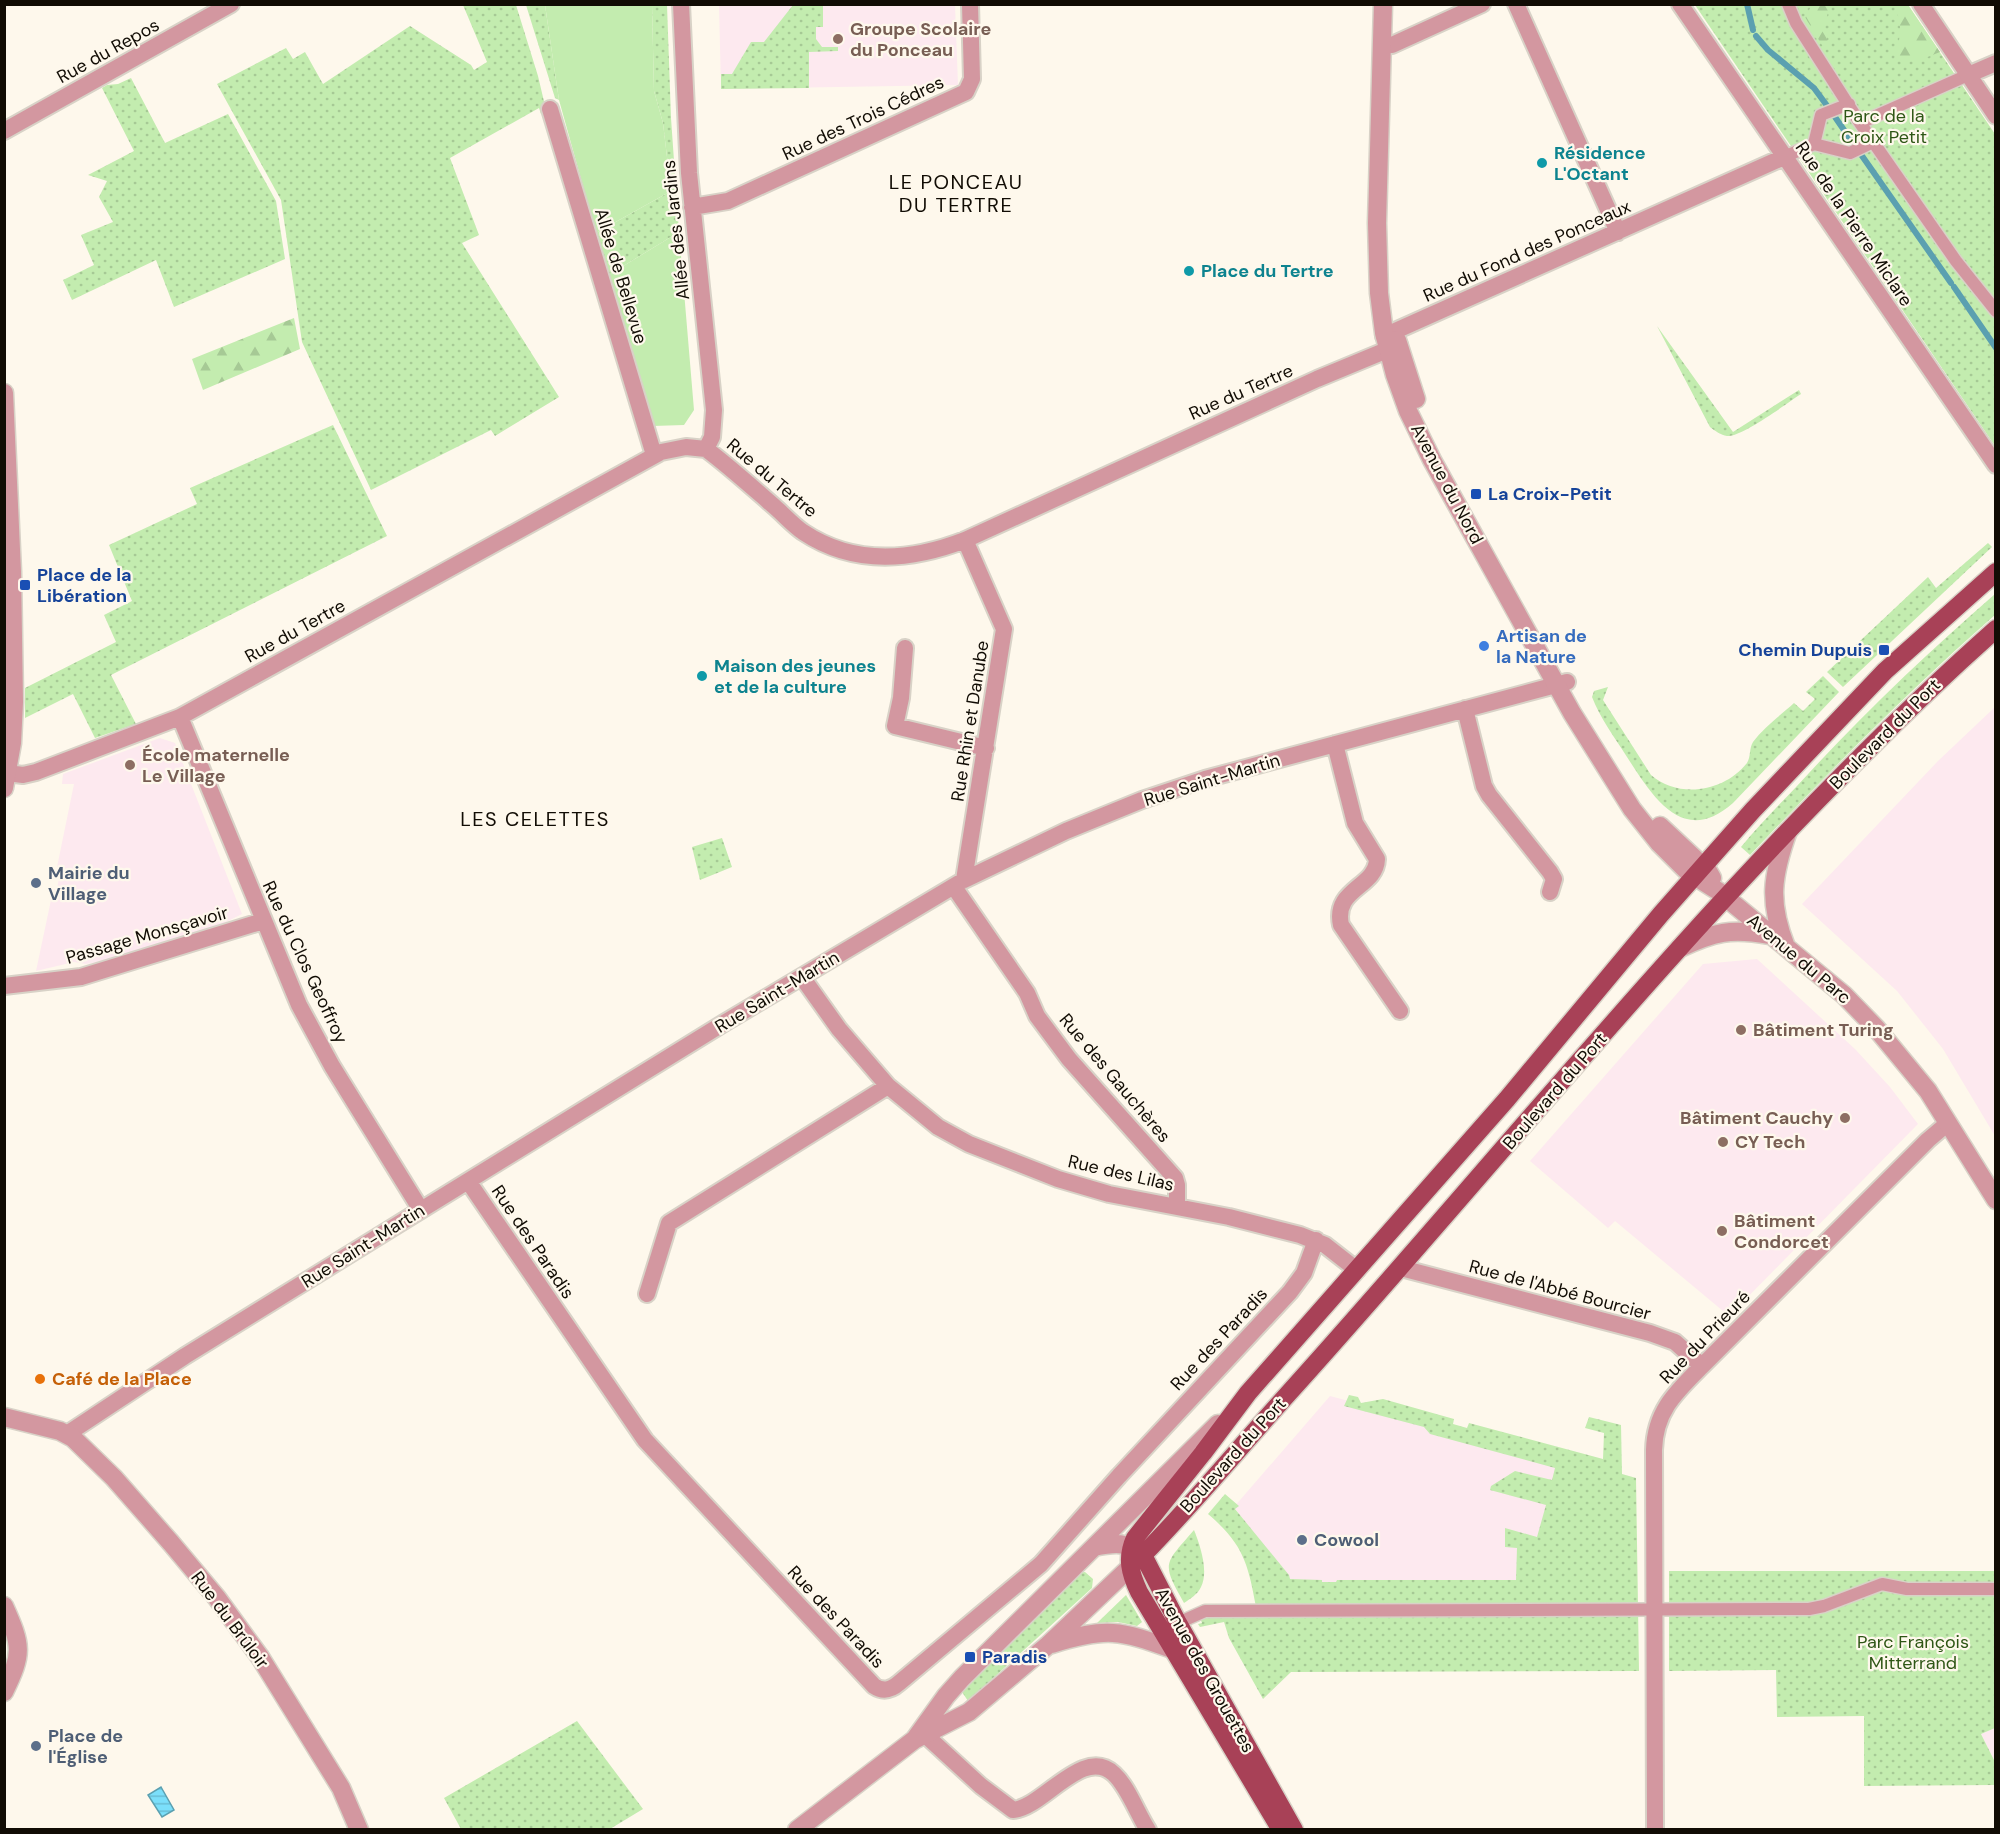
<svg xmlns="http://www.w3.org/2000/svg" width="2000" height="1834" font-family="'DM Sans',sans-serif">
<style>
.commercial{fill:#fde9ef}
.grass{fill:url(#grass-dots)}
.forest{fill:url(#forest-firs)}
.garden{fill:#c3ecaf}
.water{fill:url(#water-rules);stroke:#5ba0b0;stroke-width:1.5}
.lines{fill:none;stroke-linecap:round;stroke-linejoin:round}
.stream{stroke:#5ba0b0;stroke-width:6}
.pedestrian-casing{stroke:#d8d2c7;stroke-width:15}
.minor-casing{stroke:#d8d2c7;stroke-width:20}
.tertiary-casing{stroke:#d8d2c7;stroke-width:21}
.primary-casing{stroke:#d8d2c7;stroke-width:21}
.pedestrian{stroke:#d397a0;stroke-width:12}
.minor{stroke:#d397a0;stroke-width:16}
.tertiary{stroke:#d397a0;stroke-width:18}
.primary{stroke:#a84157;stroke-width:18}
.education-dot{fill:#8d6e63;stroke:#fef8ec;stroke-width:2}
.culture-dot{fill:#0f9aa8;stroke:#fef8ec;stroke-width:2}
.transit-dot{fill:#1a4fb4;stroke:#fef8ec;stroke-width:2}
.shop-dot{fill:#3f7fe0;stroke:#fef8ec;stroke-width:2}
.service-dot{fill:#5c6f8a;stroke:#fef8ec;stroke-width:2}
.food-dot{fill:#e8710a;stroke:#fef8ec;stroke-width:2}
.labels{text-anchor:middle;stroke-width:4.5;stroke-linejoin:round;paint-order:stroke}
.education-label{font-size:18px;font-weight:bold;fill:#785e54;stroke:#fef8ec;text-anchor:start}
.street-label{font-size:18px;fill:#110c04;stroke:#fef8ec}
.park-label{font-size:18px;fill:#2e5615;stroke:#fef8ec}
.culture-label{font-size:18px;font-weight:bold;fill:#0d838f;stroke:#fef8ec;text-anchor:start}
.transit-label{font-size:18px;font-weight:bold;fill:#164399;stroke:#fef8ec;text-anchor:start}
.shop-label{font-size:18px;font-weight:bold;fill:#366cbe;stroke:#fef8ec;text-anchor:start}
.service-label{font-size:18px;font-weight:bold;fill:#4e5e75;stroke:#fef8ec;text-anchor:start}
.food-label{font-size:18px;font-weight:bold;fill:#c56008;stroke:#fef8ec;text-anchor:start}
.neighbourhood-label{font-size:20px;letter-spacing:1.5px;fill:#110c04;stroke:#fef8ec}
</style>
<defs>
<pattern id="grass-dots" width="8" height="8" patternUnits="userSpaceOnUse" patternTransform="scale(1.5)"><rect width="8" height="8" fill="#c3ecaf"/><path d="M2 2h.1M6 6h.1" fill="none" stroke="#a6c995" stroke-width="1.8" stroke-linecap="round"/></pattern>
<pattern id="forest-firs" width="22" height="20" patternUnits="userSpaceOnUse" patternTransform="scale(1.5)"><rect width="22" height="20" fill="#c3ecaf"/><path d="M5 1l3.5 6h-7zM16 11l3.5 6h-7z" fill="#a6c995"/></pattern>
<pattern id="water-rules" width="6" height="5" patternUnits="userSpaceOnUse" patternTransform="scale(1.5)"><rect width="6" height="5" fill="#7bdffa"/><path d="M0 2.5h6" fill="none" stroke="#69bed5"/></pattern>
</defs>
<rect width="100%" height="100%" fill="#fef8ec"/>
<path class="commercial" d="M719 5H955L958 85 721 89Z
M1995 707V1136L1943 1049 1897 991 1802 904 1938 761Z
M160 738 175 743 242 914 210 930 120 959 86 964 74 962 36 971 51 900H54L55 896 52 895 53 889H57L59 878 55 877 74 784H62L63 774Z
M1757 959 1855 1049 1890 1087 1918 1124 1729 1316 1615 1221 1608 1228 1530 1161 1703 964Z
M1330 1396 1636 1478V1586L1290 1584 1234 1507Z
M1995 1728V1762L1981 1734Z"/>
<path class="grass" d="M463 5H516L538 76 546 110 541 114 539 108 450 158 479 235 462 243 559 397 495 436 491 430 371 490 302 342 281 200 217 84 286 48 293 59 305 52 323 84 410 26 471 65 474 70 487 62Z
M526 5H545L559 100 555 98Z
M652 5H667L671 118 679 232 607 276 596 233 671 191 663 123 654 91Z
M793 5H823V27H816V39L822 47H838V51L809 52V88L721 89V74H732L751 42H764Z
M1695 5H1908L1995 134V446Z
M131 78 165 143 228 114 276 201 285 259 174 307 156 260 72 300 63 280 94 265 81 235 113 222 99 197 107 181 88 175 134 151 102 88 107 85 118 84Z
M1657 326 1733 432 1799 390 1801 394C1787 403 1742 437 1727 436 1721 435 1715 431 1710 427Z
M333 425 387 536 111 675 136 724 95 738 73 694 25 718V688L116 642 104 615 132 601 109 545 197 504 190 488Z
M1988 543 1992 547 1843 687 1827 672 1928 577 1936 588Z
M1995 594V615C1909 690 1829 772 1750 855L1741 847C1758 826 1778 806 1797 786 1859 718 1926 654 1995 594Z
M1823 676 1839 692 1733 803C1683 847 1653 797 1627 757 1615 738 1600 718 1592 697L1594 691 1608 687 1603 700 1651 775C1679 799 1724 792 1747 763 1751 757 1749 748 1753 742 1764 727 1781 715 1794 703L1803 711 1815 699 1806 692Z
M722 838 732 867 700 880 692 847Z
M1349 1395 1358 1397 1361 1403 1383 1399 1454 1419 1453 1424 1467 1428 1469 1423 1603 1459 1604 1433 1585 1428 1589 1417 1621 1425 1622 1474 1636 1478 1639 1671 1291 1672 1263 1699 1229 1638 1224 1622 1200 1627 1198 1624 1202 1623 1200 1618 1256 1607C1248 1563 1243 1544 1208 1514L1225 1494 1239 1506 1235 1509 1289 1575 1290 1579 1322 1580V1582H1336L1337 1580H1516L1517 1548 1505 1547V1528L1537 1537 1546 1505 1490 1490 1491 1486 1515 1471 1552 1480 1555 1468 1430 1434 1424 1427 1344 1406Z
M1194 1530C1200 1545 1209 1571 1201 1587 1198 1594 1190 1599 1184 1603 1161 1562 1164 1565 1194 1530Z
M1669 1571H1995V1728L1981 1734 1995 1762V1785L1864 1786V1716L1777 1717 1776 1670 1669 1671Z
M1085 1572 1093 1579 1092 1588 968 1701 960 1689 1078 1573Z
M1126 1595 1142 1622 1137 1626 1118 1622 1097 1623Z
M577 1721 643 1809 610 1829H461L444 1798Z"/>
<path class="forest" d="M1812 5H1830L1824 27 1829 48 1825 50 1805 17Z
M1894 5H1908L1940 52 1920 60H1894C1900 38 1904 27 1894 5Z
M294 318 300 349 203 390 192 359Z"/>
<path class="garden" d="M545 5H652L654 91 663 123 671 191 596 233 559 100Z
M679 232 694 410 684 425 653 426 607 276Z"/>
<path class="water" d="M161 1787 174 1810 162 1817 148 1795Z"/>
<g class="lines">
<path class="stream" d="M1747 4 1753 30
M1756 36 1768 50 1814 88 1828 107
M1835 117 1855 146
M1860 153 1951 283
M1954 287 1996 348"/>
<g class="pedestrian-casing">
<path id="pedestrian" d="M1788 4 1796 23 1860 123 1956 261 1996 311
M1860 123 1968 75
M1814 144 1821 115 1849 104
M1784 157 1814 144 1850 153 1873 142
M1178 1623 1205 1611 1809 1609 1824 1606 1882 1584 1907 1589H1996"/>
</g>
<g class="minor-casing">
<path id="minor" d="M681 4 689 173 714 410 712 437 706 449
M1516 4 1618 232
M1680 4 1996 465
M1921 4 1996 116
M1392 45 1482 4
M1968 75 1996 63
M550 109 654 455
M4 131 231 4
M692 207 728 201 966 92 972 79 970 4
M1384 336 1784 157
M905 648 901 698 895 726 986 748
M1465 709 1484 786 1489 795 1550 872 1554 879 1550 892
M180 717 299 1005 332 1066 421 1210
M1335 744 1355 823 1377 859C1376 888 1333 888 1341 925L1400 1011
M7 773 23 775 36 772 180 717 661 452 686 447 706 449C730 467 753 488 776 508 785 516 793 525 803 532 854 566 911 561 965 540L1317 379 1399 345
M964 880 1004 629 965 540
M954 887 1027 993 1037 1016 1069 1059 1175 1178 1177 1185V1206
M802 977 839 1029 888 1086 938 1127 969 1144 1058 1179 1109 1194 1229 1217 1300 1235 1325 1245 1357 1270
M4 986 81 977 263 921
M468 1181 645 1440 874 1686C883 1692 891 1690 899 1683L1041 1564 1119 1476 1290 1292 1304 1273 1316 1240
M1401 1268 1650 1333 1675 1342 1702 1366
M647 1294 669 1223 888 1086
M67 1434 185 1356 421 1210 724 1023 964 880 1066 831 1142 800 1205 779 1567 682
M921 1731 981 1786 1013 1810C1043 1808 1083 1745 1114 1774 1128 1787 1137 1813 1148 1830
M1655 1830 1654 1450C1655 1411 1676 1392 1702 1366L1928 1140 1948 1123"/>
</g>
<g class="tertiary-casing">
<path id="tertiary" d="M1383 4 1377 223 1379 293 1384 333 1395 375 1408 411 1432 460 1572 713 1632 809 1659 843 1688 872 1718 891 1844 995 1876 1028 1928 1091 1996 1200
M1397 340 1416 399
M4 393 12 572 14 702 12 743 4 788
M1660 826 1708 871 1712 878
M1786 947C1768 902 1772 876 1788 831
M1680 948C1714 932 1731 928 1769 935
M4 1417 60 1431 73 1438 114 1478 171 1543 217 1598 260 1657 341 1788 359 1830
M4 1606C22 1646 23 1653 4 1692
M1052 1644C1106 1627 1120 1630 1172 1649
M915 1739 946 1696 962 1678 1218 1424
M797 1830 914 1740 969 1712 1048 1645 1143 1555C1128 1541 1113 1543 1094 1547"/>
</g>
<g class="primary-casing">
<path id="primary" d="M1281 1830 1139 1592C1130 1573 1126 1558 1135 1538L1203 1453 1248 1393 1507 1099 1661 914 1753 810 1885 671 1996 572
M1294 1830 1178 1623 1143 1555C1193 1504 1239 1448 1287 1395 1520 1137 1735 861 1996 629"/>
</g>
<use href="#pedestrian" class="pedestrian"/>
<use href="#minor" class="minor"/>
<use href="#tertiary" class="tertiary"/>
<use href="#primary" class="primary"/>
</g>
<g class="education-dot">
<circle cx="838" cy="39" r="6"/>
<circle cx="130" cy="765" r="6"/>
<circle cx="1741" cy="1030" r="6"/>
<circle cx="1845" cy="1118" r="6"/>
<circle cx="1723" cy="1142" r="6"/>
<circle cx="1722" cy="1231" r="6"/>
</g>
<g class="culture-dot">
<circle cx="1542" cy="163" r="6"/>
<circle cx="1189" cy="271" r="6"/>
<circle cx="702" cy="676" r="6"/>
</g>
<g class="transit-dot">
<rect x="1470" y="488" width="12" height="12" rx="3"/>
<rect x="19" y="579" width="12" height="12" rx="3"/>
<rect x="1878" y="644" width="12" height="12" rx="3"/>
<rect x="964" y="1651" width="12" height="12" rx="3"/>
</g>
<circle class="shop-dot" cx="1484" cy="646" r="6"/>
<g class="service-dot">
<circle cx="36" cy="883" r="6"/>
<circle cx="1302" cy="1540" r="6"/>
<circle cx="36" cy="1746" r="6"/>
</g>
<circle class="food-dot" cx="40" cy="1379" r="6"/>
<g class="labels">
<g class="education-label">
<text x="850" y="35">Groupe Scolaire<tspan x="850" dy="21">du Ponceau</tspan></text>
<text x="142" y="761">École maternelle<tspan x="142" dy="21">Le Village</tspan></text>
<text x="1753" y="1036">Bâtiment Turing</text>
<text x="1833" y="1124" text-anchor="end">Bâtiment Cauchy</text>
<text x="1735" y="1148">CY Tech</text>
<text x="1734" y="1227">Bâtiment<tspan x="1734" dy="21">Condorcet</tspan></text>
</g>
<g class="street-label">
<text transform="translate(108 51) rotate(-29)" y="6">Rue du Repos</text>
<text transform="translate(863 118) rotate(-25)" y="6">Rue des Trois Cédres</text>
<text transform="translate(1854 224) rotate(56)" y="6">Rue de la Pierre Miclare</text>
<text transform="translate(676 230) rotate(-96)" y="6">Allée des Jardins</text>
<text transform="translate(1527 251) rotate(-24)" y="6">Rue du Fond des Ponceaux</text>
<text transform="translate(621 276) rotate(73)" y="6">Allée de Bellevue</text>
<text transform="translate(1241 392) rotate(-24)" y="6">Rue du Tertre</text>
<text transform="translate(772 478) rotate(40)" y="6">Rue du Tertre</text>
<text transform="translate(1447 484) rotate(62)" y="6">Avenue du Nord</text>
<text transform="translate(295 631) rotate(-29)" y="6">Rue du Tertre</text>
<text transform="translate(970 721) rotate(-81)" y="6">Rue Rhin et Danube</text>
<text transform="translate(1885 734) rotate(-45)" y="6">Boulevard du Port</text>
<text transform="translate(1212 780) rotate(-17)" y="6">Rue Saint-Martin</text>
<text transform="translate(147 935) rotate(-16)" y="6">Passage Monsçavoir</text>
<text transform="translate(1799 959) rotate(40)" y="6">Avenue du Parc</text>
<text transform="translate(305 962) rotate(65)" y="6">Rue du Clos Geoffroy</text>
<text transform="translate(777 992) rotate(-31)" y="6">Rue Saint-Martin</text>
<text transform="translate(1115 1078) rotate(50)" y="6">Rue des Gauchères</text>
<text transform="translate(1555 1091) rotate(-49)" y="6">Boulevard du Port</text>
<text transform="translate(1121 1173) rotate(13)" y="6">Rue des Lilas</text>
<text transform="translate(533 1242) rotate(56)" y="6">Rue des Paradis</text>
<text transform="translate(363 1246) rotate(-32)" y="6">Rue Saint-Martin</text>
<text transform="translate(1560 1290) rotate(15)" y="6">Rue de l'Abbé Bourcier</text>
<text transform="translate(1705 1337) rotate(-46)" y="6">Rue du Prieuré</text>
<text transform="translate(1219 1339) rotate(-47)" y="6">Rue des Paradis</text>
<text transform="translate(1233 1455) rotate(-48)" y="6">Boulevard du Port</text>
<text transform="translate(836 1617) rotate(47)" y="6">Rue des Paradis</text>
<text transform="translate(230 1620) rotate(53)" y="6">Rue du Brûloir</text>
<text transform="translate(1205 1670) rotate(61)" y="6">Avenue des Grouettes</text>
</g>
<g class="park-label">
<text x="1884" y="122">Parc de la<tspan x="1884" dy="21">Croix Petit</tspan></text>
<text x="1913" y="1648">Parc François<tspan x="1913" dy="21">Mitterrand</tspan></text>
</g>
<g class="culture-label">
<text x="1554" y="159">Résidence<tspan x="1554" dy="21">L'Octant</tspan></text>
<text x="1201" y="277">Place du Tertre</text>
<text x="714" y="672">Maison des jeunes<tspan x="714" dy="21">et de la culture</tspan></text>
</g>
<g class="transit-label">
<text x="1488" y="500">La Croix-Petit</text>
<text x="37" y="581">Place de la<tspan x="37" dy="21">Libération</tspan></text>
<text x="1872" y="656" text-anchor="end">Chemin Dupuis</text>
<text x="982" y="1663">Paradis</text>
</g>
<g class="shop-label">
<text x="1496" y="642">Artisan de<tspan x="1496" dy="21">la Nature</tspan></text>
</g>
<g class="service-label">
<text x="48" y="879">Mairie du<tspan x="48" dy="21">Village</tspan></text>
<text x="1314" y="1546">Cowool</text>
<text x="48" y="1742">Place de<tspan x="48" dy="21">l'Église</tspan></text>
</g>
<g class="food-label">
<text x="52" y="1385">Café de la Place</text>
</g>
<g class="neighbourhood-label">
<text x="956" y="189">LE PONCEAU<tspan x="956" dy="23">DU TERTRE</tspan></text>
<text x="535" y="826">LES CELETTES</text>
</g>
</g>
<rect width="2000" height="1834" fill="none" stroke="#110c04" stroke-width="12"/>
</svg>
